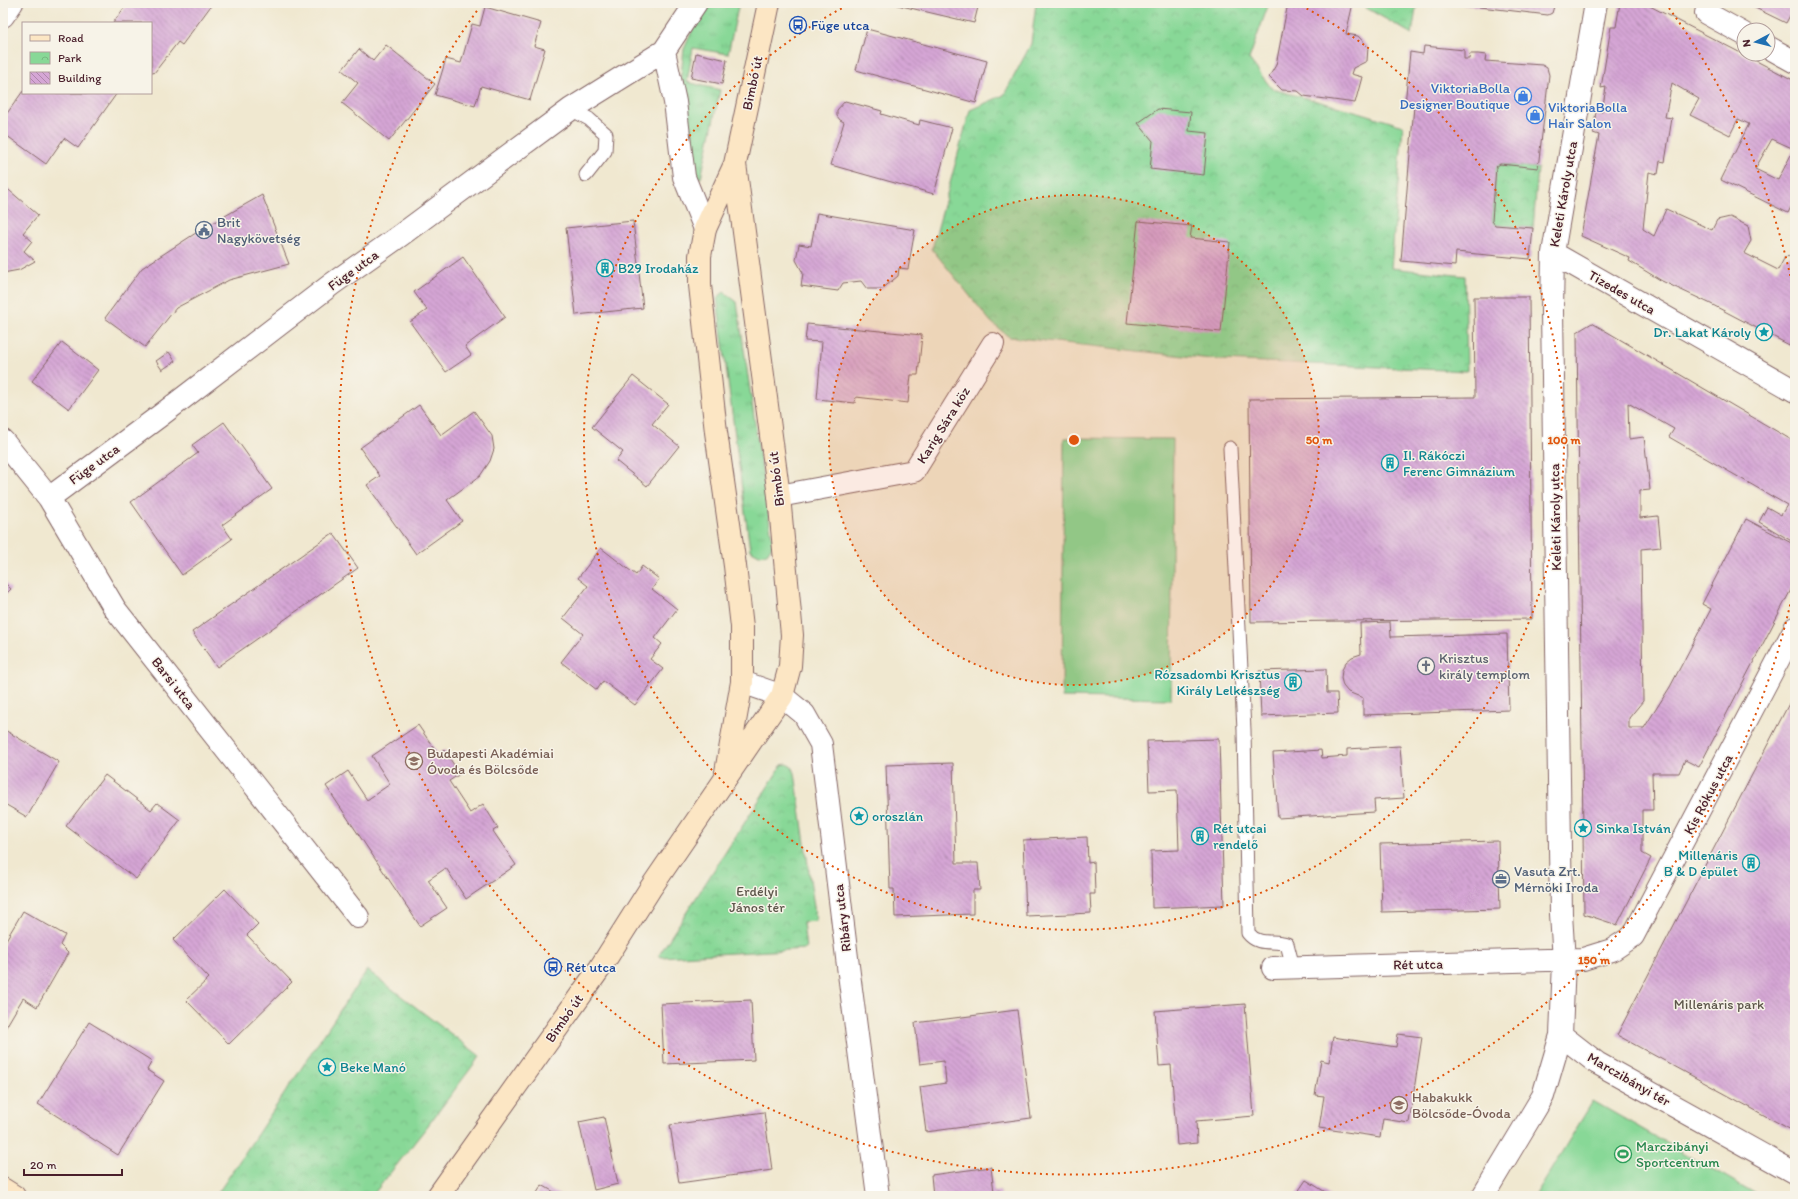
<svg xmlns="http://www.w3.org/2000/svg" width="1798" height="1199" font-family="Itim,sans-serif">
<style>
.grass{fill:url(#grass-tufts);stroke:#697c61}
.park{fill:url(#park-crowns);stroke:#697c61}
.garden{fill:#88d897;stroke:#697c61}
.building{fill:url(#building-back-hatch);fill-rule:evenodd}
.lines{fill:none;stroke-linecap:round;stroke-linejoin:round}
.lane-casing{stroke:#846565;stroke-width:15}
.street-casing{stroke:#846565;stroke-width:24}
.secondary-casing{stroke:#846565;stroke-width:24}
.lane{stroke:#fff;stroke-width:13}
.street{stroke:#fff;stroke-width:22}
.secondary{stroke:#fce6c4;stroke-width:22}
.ring{fill:none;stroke:#e0560e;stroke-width:2;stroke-dasharray:2 4}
.labels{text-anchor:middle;stroke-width:3;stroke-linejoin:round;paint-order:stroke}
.transit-label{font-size:14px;fill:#164399;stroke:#f7f3e8;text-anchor:start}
.street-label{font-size:14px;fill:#4a1f2b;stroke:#f7f3e8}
.shop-label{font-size:14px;fill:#366cbe;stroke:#f7f3e8;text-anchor:end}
.service-label{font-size:14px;fill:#4e5e75;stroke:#f7f3e8;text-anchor:start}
.culture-label{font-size:14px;fill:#0d838f;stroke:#f7f3e8;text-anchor:start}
.worship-label{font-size:14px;fill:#5b616d;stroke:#f7f3e8;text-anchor:start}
.education-label{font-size:14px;fill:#785e54;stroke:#f7f3e8;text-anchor:start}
.park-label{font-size:14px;fill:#5d564b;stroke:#f7f3e8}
.leisure-label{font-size:14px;fill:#27864d;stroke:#f7f3e8;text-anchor:start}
.centre{fill:#e0560e;stroke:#f7f3e8;stroke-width:2}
.ring-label{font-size:12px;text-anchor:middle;font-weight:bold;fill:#e0560e;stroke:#f7f3e8;stroke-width:3;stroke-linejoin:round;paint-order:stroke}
</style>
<defs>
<pattern id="grass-tufts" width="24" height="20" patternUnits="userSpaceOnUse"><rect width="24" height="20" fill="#88d897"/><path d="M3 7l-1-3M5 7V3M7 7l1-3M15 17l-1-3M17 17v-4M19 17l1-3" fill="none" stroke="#77b982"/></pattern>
<pattern id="park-crowns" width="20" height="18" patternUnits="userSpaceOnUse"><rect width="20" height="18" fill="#88d897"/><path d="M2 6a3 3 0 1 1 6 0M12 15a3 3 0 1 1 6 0" fill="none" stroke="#77b982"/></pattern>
<pattern id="building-back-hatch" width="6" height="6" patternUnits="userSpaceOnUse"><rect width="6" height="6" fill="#d5a6d5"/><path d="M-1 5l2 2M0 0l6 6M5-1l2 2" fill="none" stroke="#af87ad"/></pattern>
</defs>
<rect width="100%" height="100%" fill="#f7f3e8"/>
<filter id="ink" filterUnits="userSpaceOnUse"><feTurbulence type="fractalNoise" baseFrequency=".025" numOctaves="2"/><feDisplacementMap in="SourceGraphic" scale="8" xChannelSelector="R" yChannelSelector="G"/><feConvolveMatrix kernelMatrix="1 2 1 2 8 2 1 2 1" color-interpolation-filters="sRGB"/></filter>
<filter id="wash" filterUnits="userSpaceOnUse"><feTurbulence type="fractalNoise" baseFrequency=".012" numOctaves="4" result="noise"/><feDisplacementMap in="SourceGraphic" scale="16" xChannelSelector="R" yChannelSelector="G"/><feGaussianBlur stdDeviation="0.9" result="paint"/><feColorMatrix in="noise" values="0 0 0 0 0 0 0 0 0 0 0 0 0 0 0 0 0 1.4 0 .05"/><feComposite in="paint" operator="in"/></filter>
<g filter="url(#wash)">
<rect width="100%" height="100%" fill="#f0e8d0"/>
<path class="grass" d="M709 3H739L728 54 693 48 687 82 720 90 701 178 694 177 681 75 684 49 695 24Z
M724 292 737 302 773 545 767 554 759 555 750 550 717 298Z"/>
<path class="park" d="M1036 3H1269L1249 59 1272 89 1362 113 1403 126 1391 268 1465 276 1467 371 1221 360 1009 337 991 322 932 249 970 110 1004 95 1031 44Z
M1361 3H1417L1412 34 1361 5Z
M1500 164 1538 168 1533 228 1495 225 1492 221 1496 167Z
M787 764 793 768 795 773 816 921 803 922 806 949 661 957 659 955 778 771 782 765Z
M367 970 480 1056 426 1128 372 1196H216Z"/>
<path class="garden" d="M1064 438 1173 439 1171 699 1062 697Z
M1593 1101 1751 1191 1759 1196H1535Z"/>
<g id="blocks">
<path class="building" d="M125 3H213L182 45 178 42 154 73 151 71V23H113L127 4Z
M889 3H979L974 23Z
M1288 3H1353L1346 34 1358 36 1368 47 1367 61 1353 68 1351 74 1362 77 1355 103 1304 96 1298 91 1282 90 1269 77 1276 65Z
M1463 3H1555L1552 13 1548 15 1463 5Z
M1620 3H1644L1795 81V199L1788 213 1721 180 1749 124 1738 119 1730 135 1690 115 1699 99 1672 83 1665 117 1672 118 1665 162 1660 161 1658 174 1649 172 1643 229 1654 236 1666 209 1712 230 1717 220 1730 217 1748 226 1751 241 1744 253 1778 270 1785 257 1795 255V348L1709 303 1662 281 1629 261 1630 258 1581 236 1599 135 1593 133 1596 111 1602 112 1606 87 1601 88 1611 27H1616ZM1772 139 1794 149 1778 180 1755 169Z
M1745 3H1795V6L1786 23Z
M485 7 541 23 534 46 545 49 530 100 481 86 475 106 435 95 446 59 461 63 472 24 480 26Z
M867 29 987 61 976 103 856 70Z
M386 45 435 84 389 141 342 103 358 83 342 70 359 49 373 61Z
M1424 46 1464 50V59H1469L1470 54H1478L1486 55 1485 61 1542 65 1547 68 1549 75 1538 168 1500 164 1496 167 1492 221 1495 225 1533 228 1530 259 1456 252 1455 266 1401 261 1414 106 1405 105 1410 52 1423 54Z
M696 53 727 60 722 84 691 78Z
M23 91V93H117L78 148 64 138 46 164 3 133V119Z
M845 101 882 111 881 114 919 125 920 120 952 128 934 194 831 165 844 122 840 120 837 116V110Z
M1158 109 1191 112 1189 131 1208 133 1204 175 1150 169 1153 141 1138 123Z
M3 185 38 215 23 233 32 241 24 251 35 261 19 270 3 273Z
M262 195 289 264 229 280 176 308 145 347 105 318 142 268 202 229Z
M817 213 915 230 908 269 899 268 898 276 882 289H867L861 281 843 283 838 291 801 286 803 273 796 260 799 244 811 246Z
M633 221 643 308 576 315 566 228Z
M1138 221 1192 226 1190 238 1230 242 1221 332 1127 323Z
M463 257 505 317 465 346 471 355 446 372 410 322 427 310 414 292Z
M1474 297H1529L1532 619 1251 622 1249 399 1475 397Z
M1592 323 1795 442V543L1759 522 1767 507 1781 515 1787 505 1669 437 1674 429 1628 403 1629 439 1644 437 1650 490 1640 491V518L1658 516 1661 547 1641 549 1643 701 1629 718V728H1644L1670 687 1711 609 1702 604 1746 519 1795 545V582L1699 767 1685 760 1679 773H1652L1653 810H1642V853L1651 858 1617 925 1584 914 1577 332Z
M807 324 922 335 918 375H911L908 403 856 397 855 403 817 399 822 342 805 341Z
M62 342 98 370 69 409 32 381Z
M169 352 175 361 162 370 156 361Z
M633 376 668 404 652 424 679 446 647 486 616 461 623 452 592 427Z
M419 405 441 435 474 411 492 436 494 449 490 461 480 476 447 500 462 521 416 554 367 485 380 476 360 448Z
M224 422 272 489 222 525 232 539 182 575 131 502 198 453 192 445Z
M333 533 358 568 217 667 192 632Z
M601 548 636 575 642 566 659 579 652 589 677 609 655 638 662 644 650 659 663 669 635 705 603 681 597 690 561 662 583 634 563 618 588 586 578 578Z
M3 581 11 589 3 597Z
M1390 622 1391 637 1507 634 1509 710 1363 715V698L1348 692 1343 686 1341 678 1342 670 1346 662 1352 657 1361 654 1360 623Z
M1326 669 1327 693H1337L1338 713 1261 716 1259 671Z
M1795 692V1132L1617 1035Z
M418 725 438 754 444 750 460 774 449 781 470 813 483 804 498 828 493 831 516 865 466 899 446 868 428 880 447 908 420 926 326 786 348 771 367 800 390 784 372 756Z
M3 729 59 762 27 817 3 803Z
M1219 739 1224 905 1152 908 1151 851 1179 850 1177 790 1149 791 1147 741Z
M1400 746 1404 798 1374 800 1375 812 1278 818 1273 753 1321 750 1322 758 1347 756V749Z
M953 763 956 863H978L980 890H973V914L895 917 894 889H890L886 765Z
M105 775 151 810 157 803 180 820 136 879 66 826Z
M1087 837 1088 863 1094 862 1095 894H1090L1091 913 1026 916 1023 840Z
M1498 841 1500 909 1382 912 1380 844Z
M225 889 258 924 247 935 292 982 229 1044 186 1000 209 978 173 940Z
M23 911 65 935 60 945 68 953 37 1007 23 998 3 1032V945Z
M751 1000 754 1060 664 1064 661 1004Z
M1245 1004 1254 1116 1196 1121 1197 1143 1177 1145 1171 1065 1159 1066 1155 1011Z
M1017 1010 1031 1118 926 1132 920 1087 946 1083 944 1061 920 1064 915 1023Z
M89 1022 152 1061 147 1070 164 1081 118 1155 38 1104Z
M1398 1034 1422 1037 1409 1123 1383 1119 1380 1137 1319 1128 1324 1096 1315 1095 1321 1060 1329 1062 1333 1037 1396 1047Z
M764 1112 772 1170 679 1183 670 1125Z
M604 1117 618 1184 594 1190 579 1122Z
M991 1167 994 1192 1000 1191 1001 1196H933L931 1175Z
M1306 1180 1332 1196H1295Z
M542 1185 561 1196H535Z"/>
</g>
</g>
<g filter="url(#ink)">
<use href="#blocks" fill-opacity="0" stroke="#846565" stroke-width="1"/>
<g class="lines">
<g class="lane-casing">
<path id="lane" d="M571 109 589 119 606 134 605 151 586 175
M1230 448 1244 730 1248 933C1259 947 1273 939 1287 944L1293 967"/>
</g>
<g class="street-casing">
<path id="street" d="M1706 13 1744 34
M3 16 12 3
M1768 47 1795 62
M664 51 675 102 684 177 705 229
M1553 253 1795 391
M3 441 49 498 115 609 358 917
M779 496 914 471 993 344
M49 498 161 415 332 284 401 235 571 109 664 51 696 3
M742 682 782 696 804 714 821 744 848 966 878 1196
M1273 968 1583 959 1612 950 1633 936 1795 628
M1561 1035 1597 1063 1795 1173
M1483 1196 1543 1096 1561 1035 1564 961 1561 914 1552 311 1553 253 1596 3"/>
</g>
<g class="secondary-casing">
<path id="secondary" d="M726 772 742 682V627L735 566 716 432 700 285V256L705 229 735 164 769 3
M3 1189 14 1196
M438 1196 600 968 650 889 782 696 790 666 792 635 779 496 735 164"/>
</g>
<use href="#lane" class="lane"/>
<use href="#street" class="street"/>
<use href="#secondary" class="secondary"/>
</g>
</g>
<circle cx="1074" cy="440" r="245" fill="#e0560e" fill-opacity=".12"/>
<g class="ring">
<circle cx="1074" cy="440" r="245"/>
<path d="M1296 3A490 490 0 1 1 852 3"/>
<path d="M1794 587A735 735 0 1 1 479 8M1669 8A735 735 0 0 1 1794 293"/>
</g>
<defs>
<g id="bus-ring" transform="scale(0.9)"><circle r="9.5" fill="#f7f3e8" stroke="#1a4fb4" stroke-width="1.5"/><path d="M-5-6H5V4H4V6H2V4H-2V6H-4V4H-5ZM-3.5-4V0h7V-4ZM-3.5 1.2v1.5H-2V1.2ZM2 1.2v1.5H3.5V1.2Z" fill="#1a4fb4"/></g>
<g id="shop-ring" transform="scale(0.9)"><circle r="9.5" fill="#f7f3e8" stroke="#3f7fe0" stroke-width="1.5"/><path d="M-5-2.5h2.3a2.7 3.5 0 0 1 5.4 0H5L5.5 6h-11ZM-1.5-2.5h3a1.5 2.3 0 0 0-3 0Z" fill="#3f7fe0"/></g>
<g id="civic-ring" transform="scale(0.9)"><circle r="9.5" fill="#f7f3e8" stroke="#5c6f8a" stroke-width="1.5"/><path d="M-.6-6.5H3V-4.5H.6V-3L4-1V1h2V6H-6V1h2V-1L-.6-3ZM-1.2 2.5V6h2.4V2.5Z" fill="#5c6f8a"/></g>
<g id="building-ring" transform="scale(0.9)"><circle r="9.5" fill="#f7f3e8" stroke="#0f9aa8" stroke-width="1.5"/><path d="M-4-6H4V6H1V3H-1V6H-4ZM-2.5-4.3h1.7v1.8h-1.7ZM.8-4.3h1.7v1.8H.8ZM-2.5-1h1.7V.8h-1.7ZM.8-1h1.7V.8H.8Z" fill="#0f9aa8"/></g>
<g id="sight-ring" transform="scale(0.9)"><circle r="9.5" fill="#f7f3e8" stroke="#0f9aa8" stroke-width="1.5"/><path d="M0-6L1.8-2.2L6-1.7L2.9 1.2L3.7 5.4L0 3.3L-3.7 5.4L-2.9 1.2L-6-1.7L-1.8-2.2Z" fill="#0f9aa8"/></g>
<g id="church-ring" transform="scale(0.9)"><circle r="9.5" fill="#f7f3e8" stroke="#6b7280" stroke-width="1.5"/><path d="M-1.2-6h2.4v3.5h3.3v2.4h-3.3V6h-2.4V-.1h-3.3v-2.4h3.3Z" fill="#6b7280"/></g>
<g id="school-ring" transform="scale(0.9)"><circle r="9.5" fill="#f7f3e8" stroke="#8d6e63" stroke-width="1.5"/><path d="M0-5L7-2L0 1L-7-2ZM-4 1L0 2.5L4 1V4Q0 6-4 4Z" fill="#8d6e63"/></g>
<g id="office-ring" transform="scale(0.9)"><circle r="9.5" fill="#f7f3e8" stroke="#5c6f8a" stroke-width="1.5"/><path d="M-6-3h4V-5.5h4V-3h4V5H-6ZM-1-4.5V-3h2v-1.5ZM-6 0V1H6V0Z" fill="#5c6f8a"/></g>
<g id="stadium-ring" transform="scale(0.9)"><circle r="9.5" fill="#f7f3e8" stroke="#2e9e5b" stroke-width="1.5"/><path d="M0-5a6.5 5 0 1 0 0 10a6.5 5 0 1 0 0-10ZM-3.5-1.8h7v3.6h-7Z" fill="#2e9e5b"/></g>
</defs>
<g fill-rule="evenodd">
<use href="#bus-ring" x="798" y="25"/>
<use href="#shop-ring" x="1523" y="96"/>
<use href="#shop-ring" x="1535" y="115"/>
<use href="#civic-ring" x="204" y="230"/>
<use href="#building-ring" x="605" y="268"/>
<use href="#sight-ring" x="1764" y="332"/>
<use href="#building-ring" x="1390" y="463"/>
<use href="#church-ring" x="1426" y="666"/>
<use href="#building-ring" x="1293" y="682"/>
<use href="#school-ring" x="414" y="761"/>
<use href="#sight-ring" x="859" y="816"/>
<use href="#sight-ring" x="1583" y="828"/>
<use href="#building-ring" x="1200" y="836"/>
<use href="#building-ring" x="1751" y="863"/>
<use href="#office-ring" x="1501" y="879"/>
<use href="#bus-ring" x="553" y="967"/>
<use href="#sight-ring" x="327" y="1067"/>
<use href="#school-ring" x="1399" y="1105"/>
<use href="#stadium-ring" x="1623" y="1154"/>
</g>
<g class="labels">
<g class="transit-label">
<text x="811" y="30">Füge utca</text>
<text x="566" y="972">Rét utca</text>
</g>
<g class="street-label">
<text transform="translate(752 83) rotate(-78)" y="5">Bimbó út</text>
<text transform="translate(1563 194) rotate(-80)" y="5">Keleti Károly utca</text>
<text transform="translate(353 270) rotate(-36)" y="5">Füge utca</text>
<text transform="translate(1622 292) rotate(30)" y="5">Tizedes utca</text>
<text transform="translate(943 425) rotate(-58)" y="5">Karig Sára köz</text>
<text transform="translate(94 464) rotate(-36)" y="5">Füge utca</text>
<text transform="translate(776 479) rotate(-97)" y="5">Bimbó út</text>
<text transform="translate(1555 517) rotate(-91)" y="5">Keleti Károly utca</text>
<text transform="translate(174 683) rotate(52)" y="5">Barsi utca</text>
<text transform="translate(1708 794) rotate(-62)" y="5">Kis Rókus utca</text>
<text transform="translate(842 918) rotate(-97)" y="5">Ribáry utca</text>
<text transform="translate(1418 964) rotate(-1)" y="5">Rét utca</text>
<text transform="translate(564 1018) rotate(-55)" y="5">Bimbó út</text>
<text transform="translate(1629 1079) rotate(30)" y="5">Marczibányi tér</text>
</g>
<g class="shop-label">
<text x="1510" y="93">ViktoriaBolla<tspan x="1510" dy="16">Designer Boutique</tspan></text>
<text x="1548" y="112" text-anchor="start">ViktoriaBolla<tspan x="1548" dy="16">Hair Salon</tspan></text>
</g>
<g class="service-label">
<text x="217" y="227">Brit<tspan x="217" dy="16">Nagykövetség</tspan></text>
<text x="1514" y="876">Vasuta Zrt.<tspan x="1514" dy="16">Mérnöki Iroda</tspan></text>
</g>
<g class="culture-label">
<text x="618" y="273">B29 Irodaház</text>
<text x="1751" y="337" text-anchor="end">Dr. Lakat Károly</text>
<text x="1403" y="460">II. Rákóczi<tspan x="1403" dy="16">Ferenc Gimnázium</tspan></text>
<text x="1280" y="679" text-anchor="end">Rózsadombi Krisztus<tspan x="1280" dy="16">Király Lelkészség</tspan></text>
<text x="872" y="821">oroszlán</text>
<text x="1213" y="833">Rét utcai<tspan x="1213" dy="16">rendelő</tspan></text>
<text x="1596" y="833">Sinka István</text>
<text x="1738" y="860" text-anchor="end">Millenáris<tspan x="1738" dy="16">B &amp; D épület</tspan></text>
<text x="340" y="1072">Beke Manó</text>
</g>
<g class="worship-label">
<text x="1439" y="663">Krisztus<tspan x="1439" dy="16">király templom</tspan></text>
</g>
<g class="education-label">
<text x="427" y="758">Budapesti Akadémiai<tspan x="427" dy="16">Óvoda és Bölcsőde</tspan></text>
<text x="1412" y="1102">Habakukk<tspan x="1412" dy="16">Bölcsőde-Óvoda</tspan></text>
</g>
<g class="park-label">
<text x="757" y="896">Erdélyi<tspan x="757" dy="16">János tér</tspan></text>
<text x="1719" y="1009">Millenáris park</text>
</g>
<g class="leisure-label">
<text x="1636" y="1151">Marczibányi<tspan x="1636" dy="16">Sportcentrum</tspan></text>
</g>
</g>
<circle cx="1074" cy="440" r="6" class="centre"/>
<g class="ring-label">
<text x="1319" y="444">50 m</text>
<text x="1564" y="444">100 m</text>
<text x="1594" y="964">150 m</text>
</g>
<rect width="1798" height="1199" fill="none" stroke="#f7f3e8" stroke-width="16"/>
<rect x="22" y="22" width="130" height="72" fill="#f7f3e8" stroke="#b29e9c"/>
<rect x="30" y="35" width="20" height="6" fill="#fce6c4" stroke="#b29e9c"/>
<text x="58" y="42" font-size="12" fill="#4a1f2b">Road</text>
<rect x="30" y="52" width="20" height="12" fill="url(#park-crowns)" stroke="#b29e9c"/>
<text x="58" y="62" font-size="12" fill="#4a1f2b">Park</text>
<rect x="30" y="72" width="20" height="12" fill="url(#building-back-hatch)" stroke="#b29e9c"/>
<text x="58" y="82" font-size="12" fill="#4a1f2b">Building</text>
<g transform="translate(1756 42) rotate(263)"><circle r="19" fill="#f7f3e8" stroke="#b29e9c"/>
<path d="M0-3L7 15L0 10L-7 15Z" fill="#1f6fb2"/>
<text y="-6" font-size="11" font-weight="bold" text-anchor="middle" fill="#4a1f2b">N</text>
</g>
<path d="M24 1169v6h98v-6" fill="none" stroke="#4a1f2b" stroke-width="2"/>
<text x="30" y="1169" font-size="12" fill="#4a1f2b" stroke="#f7f3e8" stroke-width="3" paint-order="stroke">20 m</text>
</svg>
